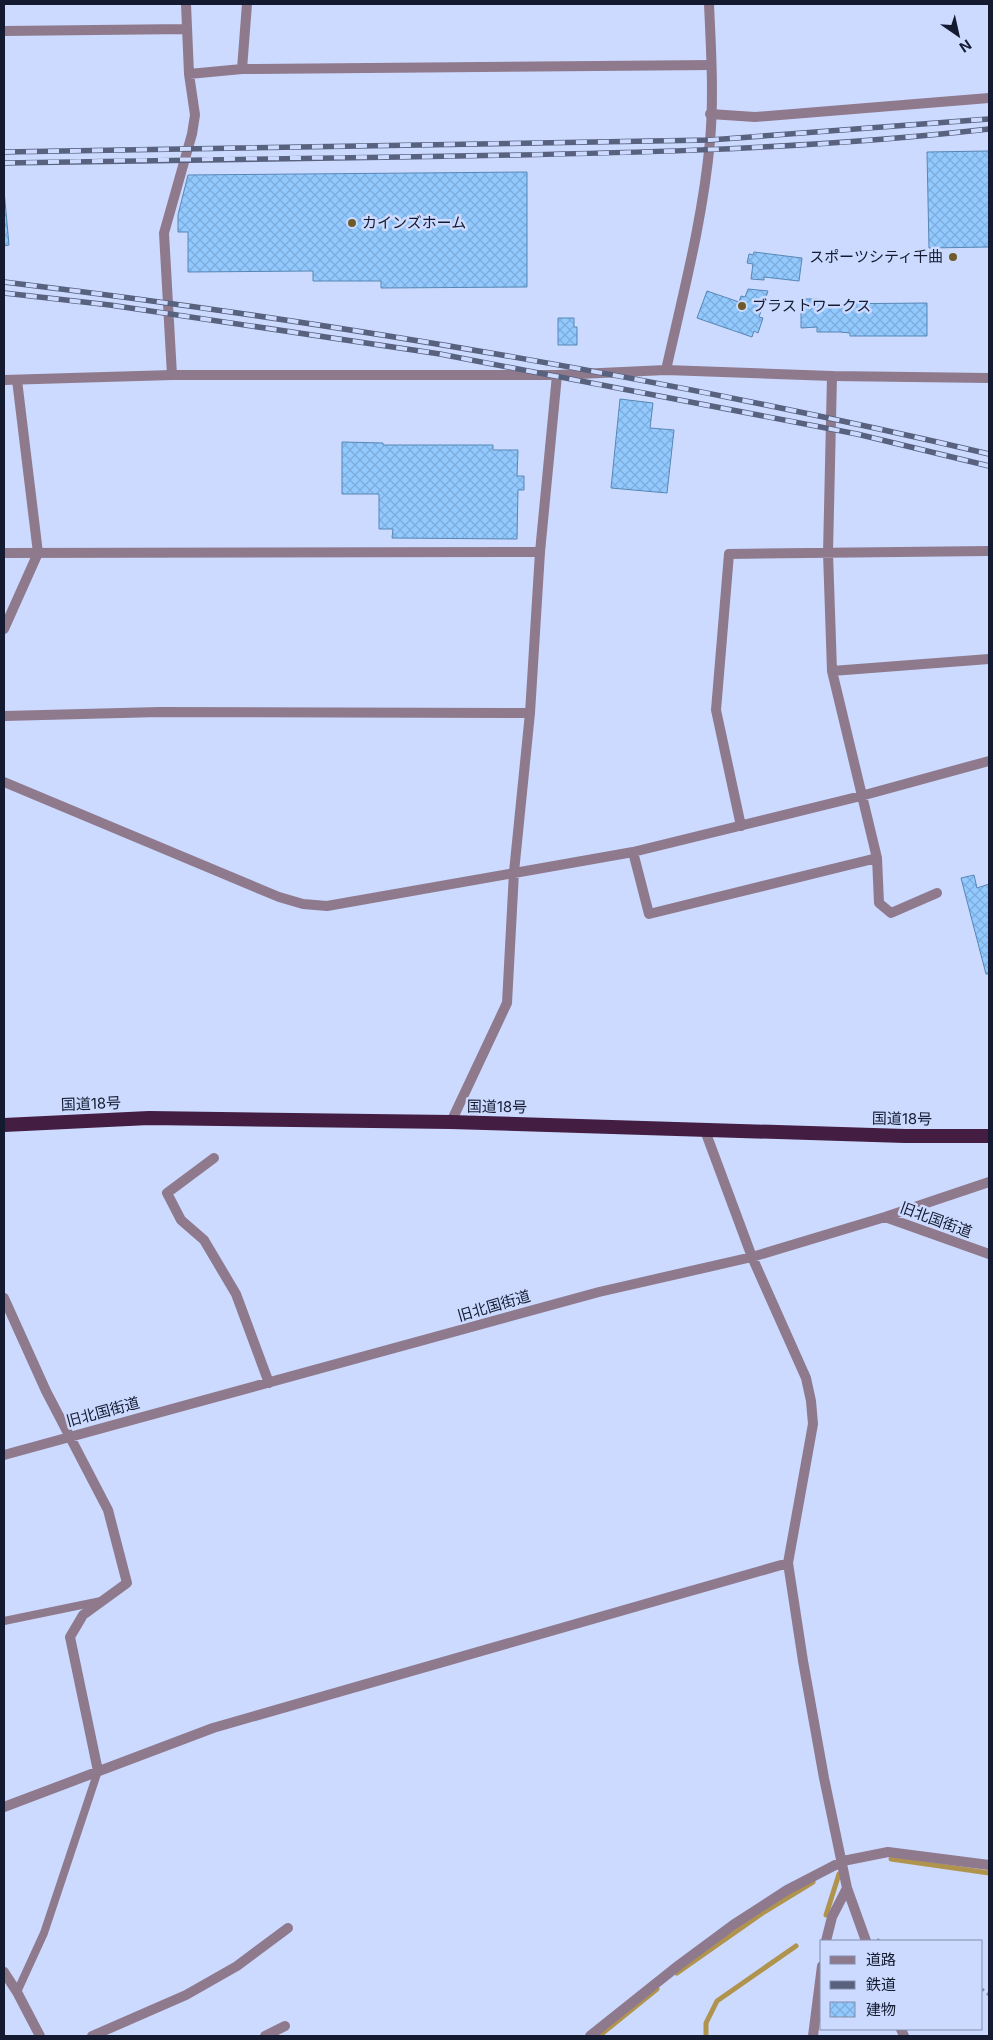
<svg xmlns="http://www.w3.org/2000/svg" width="993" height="2040" font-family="Inter,'Noto Sans JP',sans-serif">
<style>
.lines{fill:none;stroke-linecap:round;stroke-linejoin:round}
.stream{stroke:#b0944e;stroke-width:5}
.building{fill:url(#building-cross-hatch);stroke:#5787b5}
.path{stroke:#8792b1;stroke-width:3;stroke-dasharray:2.5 4;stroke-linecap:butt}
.service{stroke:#8f7a8d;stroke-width:8}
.minor{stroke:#8f7a8d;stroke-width:10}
.tertiary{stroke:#8f7a8d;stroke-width:10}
.trunk{stroke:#441d42;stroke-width:14}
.rail-casing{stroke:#58617d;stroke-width:5.5}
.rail{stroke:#ccdaff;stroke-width:4;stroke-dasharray:11;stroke-linecap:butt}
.poi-dot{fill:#6e5b29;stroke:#ccdaff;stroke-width:2}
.labels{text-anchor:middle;stroke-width:5;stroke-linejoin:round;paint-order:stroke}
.poi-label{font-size:15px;fill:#141b31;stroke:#ccdaff;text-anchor:start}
.street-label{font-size:15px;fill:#141b31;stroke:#ccdaff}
</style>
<defs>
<pattern id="building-cross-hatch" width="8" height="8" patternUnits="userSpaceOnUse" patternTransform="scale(1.25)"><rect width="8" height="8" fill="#92c9ff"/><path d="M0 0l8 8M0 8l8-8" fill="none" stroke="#7dacdb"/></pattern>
</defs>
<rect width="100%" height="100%" fill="#ccdaff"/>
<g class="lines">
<path class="stream" d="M891 1859 989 1873
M826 1915 839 1874
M677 1973 764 1912 813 1882
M599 2036 657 1989
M706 2036V2023L717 2001 796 1946"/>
</g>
<path class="building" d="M989 151V247L929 248 927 152Z
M527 172V287L381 288V281H313V271L188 272V232H178V215L188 175Z
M4 190 9 245 4 246Z
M754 252 802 258 799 281 764 277V280L751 279 753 264 747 263 749 254 753 255Z
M748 289 768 291 759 317 763 318 758 333 754 331 752 337 697 318 707 291 739 302 741 296 745 297Z
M801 299H819V304L927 303V336H850V333L840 332H817V327L801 328Z
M558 318H574V327H577V345H558Z
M620 399 653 403 650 428 674 430 667 493 611 488Z
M342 442 383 443V445H493V450H518L517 476H524V490H518L517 539 392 538 393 529H379V494H342Z
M974 875 977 888 989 884V974H986L961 878Z"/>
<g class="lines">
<path class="path" d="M877 1940 884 1941
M982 1989 989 1995"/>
<path class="service" d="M4 1621 101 1601
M17 1992 44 1933 98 1771"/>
<path class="minor" d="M4 31 187 29
M242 69 247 4
M189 74 242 69 711 65
M710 114 755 117 989 98
M172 375 164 233 192 134 195 115 189 74 186 4
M4 553 540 552
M832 671 989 659
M4 782 279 897 303 904 327 906 633 852 861 796 989 761
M741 826 716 710 729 554 989 551
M633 852 649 914 877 858 832 671 828 553 832 376
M877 858 879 903 891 913 937 893
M451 1122 507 1003 514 872
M704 1128 752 1257 806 1378 811 1401 813 1424 788 1563 803 1661 824 1778 847 1888 866 1941
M214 1158 167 1193 181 1220 204 1240 236 1294 269 1383
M885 1217 989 1254
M4 1298 46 1391 108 1510 127 1583 83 1615 70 1637 98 1771
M4 1455 599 1292 752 1257 885 1217 989 1182
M4 1807 213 1728 788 1563
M826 1941 832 1917 847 1888
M4 1972 17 1992 40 2036
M901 2029 904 2036
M92 2036 186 1995 237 1966 288 1928
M265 2036 285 2026
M590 2036 679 1965 733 1925 787 1890 843 1861 888 1852 989 1865
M813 2036 822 1966"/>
<path class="tertiary" d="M666 370C683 294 703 219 710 141 714 96 711 49 709 4
M4 380 172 375H557L666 370 832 376 989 378
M4 629 38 553 17 380
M4 716 160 712 530 713
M514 872 530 713 540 552 557 375"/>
<path class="trunk" d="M4 1125 149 1118 451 1122 905 1136H989"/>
<g class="rail-casing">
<path id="rail" d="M4 152 710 140 989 119
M4 163C136 160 268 158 400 157 597 154 794 151 989 129
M4 282C335 322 665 378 989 454
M4 293 110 305 440 354 857 434 989 466"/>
</g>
<use href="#rail" class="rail"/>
</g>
<g class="poi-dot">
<circle cx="352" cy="223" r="5"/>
<circle cx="953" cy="257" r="5"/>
<circle cx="742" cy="306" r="5"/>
</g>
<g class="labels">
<g class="poi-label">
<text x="362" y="228">カインズホーム</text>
<text x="943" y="262" text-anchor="end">スポーツシティ千曲</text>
<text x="752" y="311">ブラストワークス</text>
</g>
<g class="street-label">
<text transform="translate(91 1104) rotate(-2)" y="5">国道18号</text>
<text transform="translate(497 1107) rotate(1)" y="5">国道18号</text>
<text transform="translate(902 1119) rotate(1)" y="5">国道18号</text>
<text transform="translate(936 1220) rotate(20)" y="5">旧北国街道</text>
<text transform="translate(494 1306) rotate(-16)" y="5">旧北国街道</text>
<text transform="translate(103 1412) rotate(-15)" y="5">旧北国街道</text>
</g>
</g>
<rect width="993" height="2040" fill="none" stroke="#141b31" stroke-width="10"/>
<rect x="820" y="1940" width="162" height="90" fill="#ccdaff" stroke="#828ead"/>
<rect x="830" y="1956" width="25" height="8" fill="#8f7a8d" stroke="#828ead"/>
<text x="866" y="1965" font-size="15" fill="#141b31">道路</text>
<rect x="830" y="1981" width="25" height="8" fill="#58617d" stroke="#828ead"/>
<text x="866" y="1990" font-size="15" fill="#141b31">鉄道</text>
<rect x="830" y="2002" width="25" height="15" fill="url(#building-cross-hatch)" stroke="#828ead"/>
<text x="866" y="2015" font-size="15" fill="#141b31">建物</text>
<g transform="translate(958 35) rotate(146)" stroke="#ccdaff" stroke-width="4" paint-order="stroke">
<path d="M0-4L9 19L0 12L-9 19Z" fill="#141b31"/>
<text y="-8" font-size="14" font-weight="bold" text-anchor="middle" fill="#141b31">N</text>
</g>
</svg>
